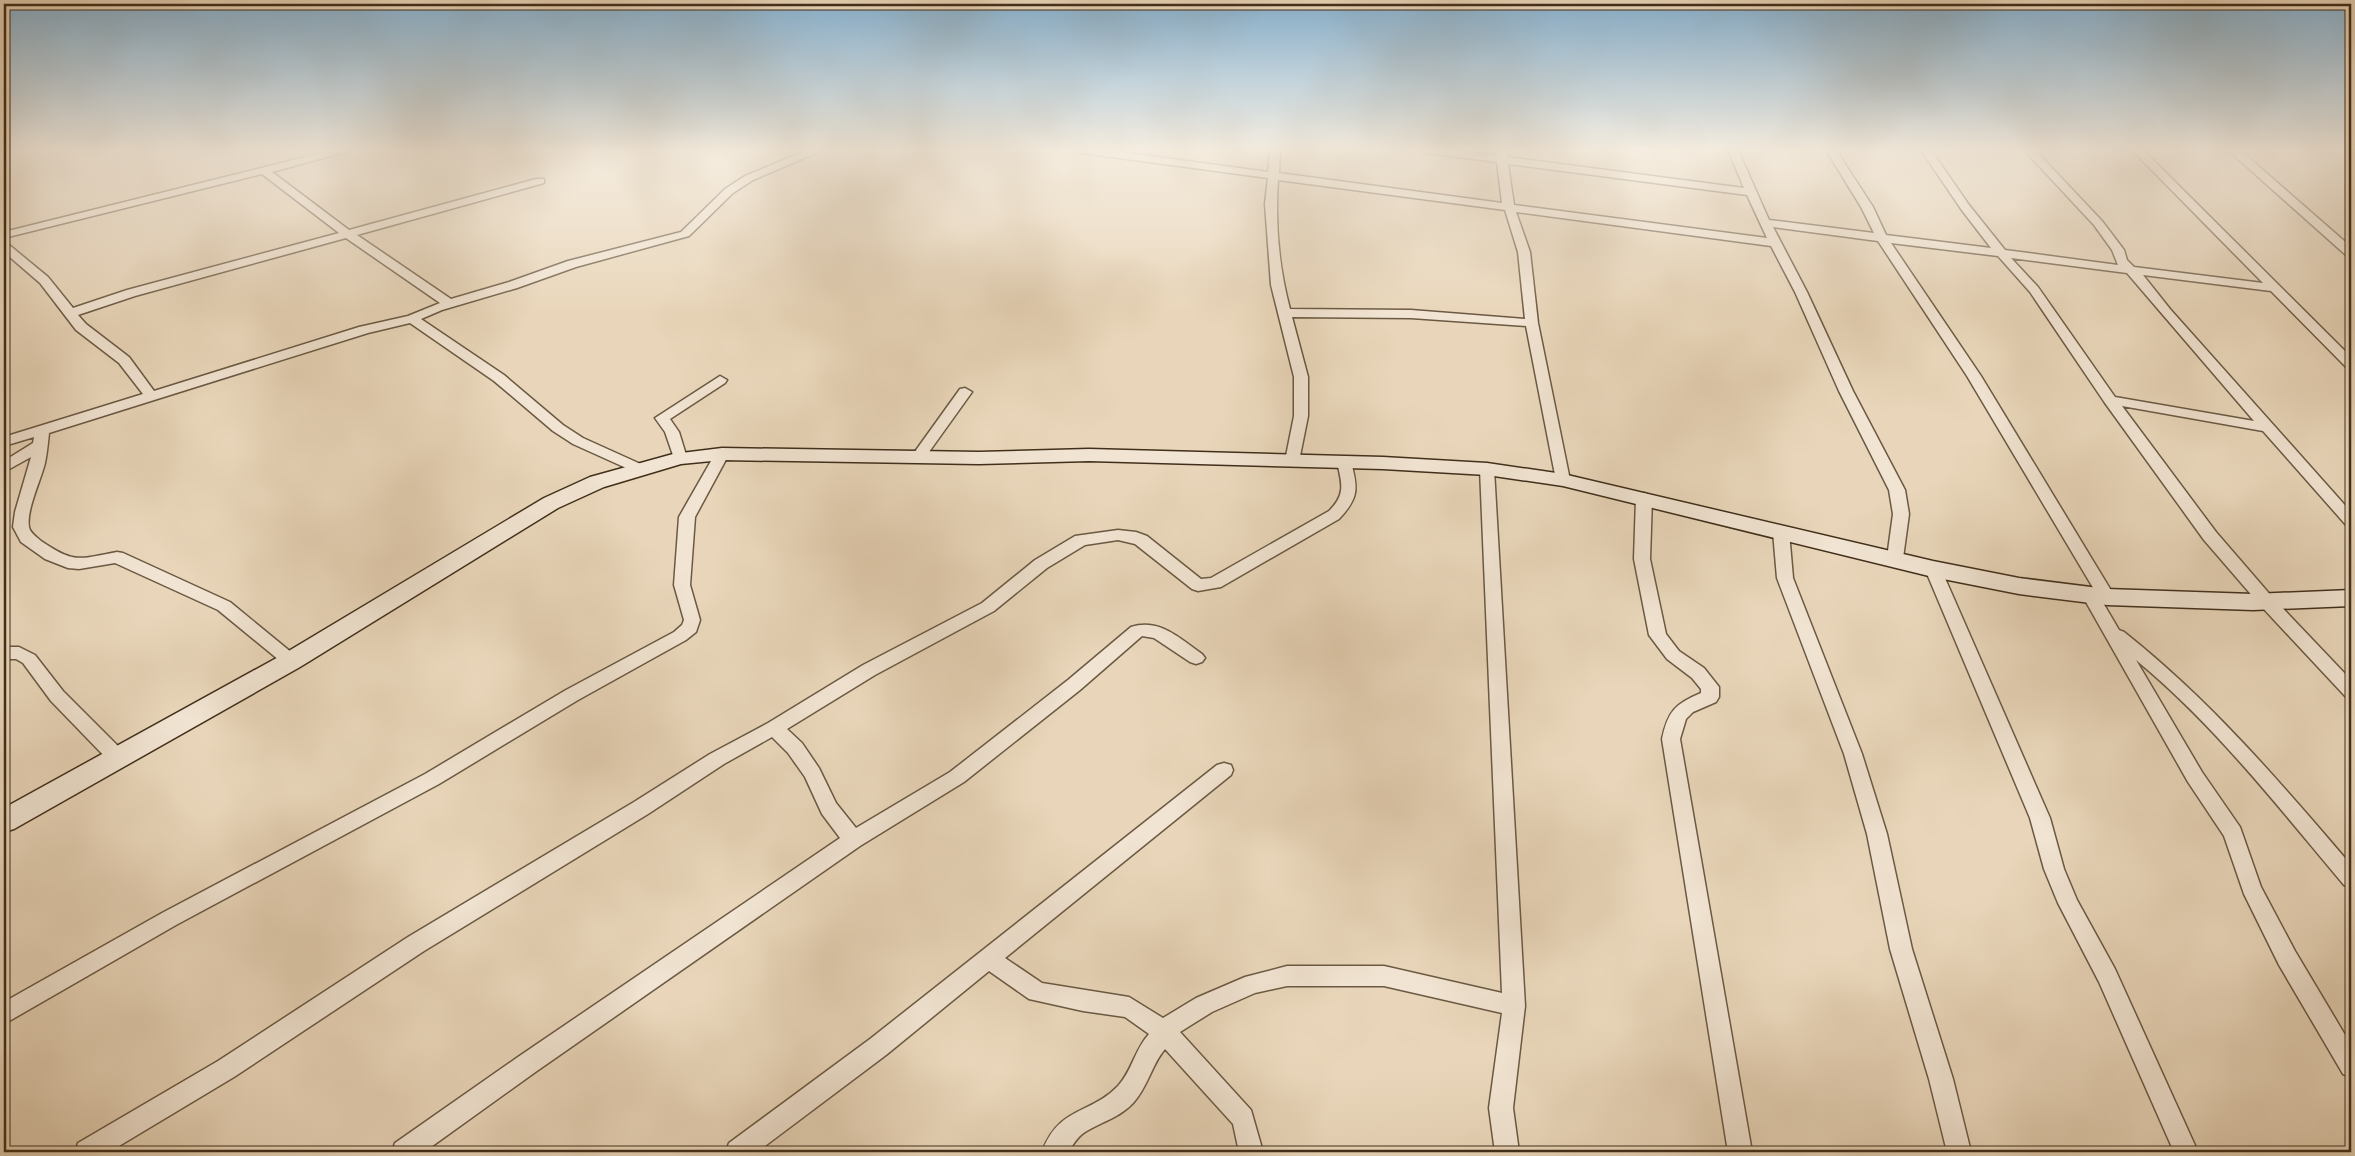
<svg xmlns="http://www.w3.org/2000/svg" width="2355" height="1156" font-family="'EB Garamond',serif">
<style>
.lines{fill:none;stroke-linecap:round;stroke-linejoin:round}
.street-casing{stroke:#6b5943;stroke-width:3}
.secondary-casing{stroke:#412f1b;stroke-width:3}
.street{fill:#f1e4d2;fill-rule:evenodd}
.secondary{fill:#f1e4d2;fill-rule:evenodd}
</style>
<rect width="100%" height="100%" fill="#e9d6ba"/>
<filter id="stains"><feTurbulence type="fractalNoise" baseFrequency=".004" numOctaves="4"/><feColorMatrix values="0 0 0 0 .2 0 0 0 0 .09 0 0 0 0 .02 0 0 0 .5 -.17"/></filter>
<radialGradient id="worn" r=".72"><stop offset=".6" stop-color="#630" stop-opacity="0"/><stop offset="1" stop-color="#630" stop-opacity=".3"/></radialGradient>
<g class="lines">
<g class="street-casing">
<path id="street" d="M333 150H352L272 172 349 230 536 179H544V183L357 235 451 299 509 282 568 261 681 232 725 189 745 176 808 150H823L753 180 733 193 689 236 576 267 517 288 442 310 421 319 504 375 563 425 583 438 645 466 647 469 645 472H635L573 444 553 431 494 381 410 323 368 333 49 433C48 443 47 453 45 463 41 480 26 510 29 527 30 533 37 537 41 541 75 564 79 559 117 552L123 553 230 602 297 657 300 661 297 665 291 667 285 665 218 610 115 563 79 569 68 568 45 559 21 542 13 527 15 512 31 457 4 472V461L33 443 34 437 4 446V437L143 394 119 363 76 330 40 283 4 252V243L8 244 48 277 73 308 127 290 339 233 262 174 4 238V232ZM346 238 440 303 408 316 359 327 154 391 129 357 86 324 78 315 135 296Z
M1076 150H1106L1268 172 1270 150H1280L1279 173 1502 203 1497 162 1425 153 1420 150H1452L1496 156V150H1506L1507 157 1744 188 1728 150H1738L1769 220 1874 233 1861 207 1826 150H1836L1873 207 1886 235 1991 248 1961 209 1921 150H1931L1969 205 2005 250 2118 265 2112 250 2094 225 2024 150H2035L2102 221 2124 250 2127 260 2134 267 2263 283 2132 150H2143L2351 357V368L2346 367 2271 291 2143 275 2170 309 2351 512V526L2346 525 2263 431 2122 406 2216 532 2273 598 2351 680V698L2345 696 2261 606 2204 540 2105 403 2030 292 1998 256 1891 243 1981 376 2115 597 2113 601H2102L2119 630 2124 632C2210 700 2280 782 2351 865V888L2344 885C2279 808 2215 725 2136 660L2202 772 2240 827 2261 887 2295 951 2351 1045V1077L2343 1074 2279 965 2244 894 2224 836 2188 782 2082 595 2084 591H2095L1967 376 1878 241 1773 227 1807 292 1853 391 1905 490 1909 514 1903 558 1901 562H1889L1887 558 1893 514 1889 490 1839 391 1795 292 1771 246 1516 212 1530 252 1538 323 1570 480 1568 483 1563 485 1556 480 1526 326 1411 318 1292 317 1308 377V416L1299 461 1292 466 1285 461 1294 416V377L1271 285 1265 204 1268 178 1081 153ZM1508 164 1747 195 1767 238 1514 205ZM1278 180 1505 210 1518 252 1525 319 1411 310 1290 309C1279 268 1275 222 1278 180ZM2011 258 2127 273 2254 421 2115 397 2038 287Z
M2228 150H2240L2351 247V256H2347Z
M720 376 727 380 725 383 670 419 679 432 687 458 680 462 675 461 665 432 655 418Z
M965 388 972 392 924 459H914L912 456 914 453 960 389Z
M722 450 729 454 695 517 690 585 700 620 696 632 686 640 578 700 439 784 176 925 4 1024V1002L162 913 425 774 566 690 674 632 682 625 684 620 674 585 679 517 715 454Z
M1344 457 1351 462C1358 488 1359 498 1339 519L1221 587 1198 591 1192 589 1135 544 1118 540 1085 545 1047 568 994 611 875 675 787 729 802 743 819 768 836 803 856 828 950 772 1068 680 1131 627C1160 618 1180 639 1202 654L1205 658 1202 662 1196 664 1190 662 1154 638 1142 636 1080 690 964 782 860 846 534 1073 424 1152H392L395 1143 518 1057 840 838 822 814 805 777 788 753 772 737 724 764 648 814 424 951 234 1077 109 1152H75L78 1143 218 1061 408 937 634 802 710 754 768 723 863 665 982 603 1035 560 1075 536 1118 530 1136 532 1147 536 1201 579 1211 578 1329 511C1346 494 1342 484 1337 462Z
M1487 464 1494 469 1525 1006 1513 1108 1519 1152H1495L1489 1108 1502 1013 1384 986H1287L1255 993 1212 1012 1180 1032 1251 1110 1263 1152H1239L1233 1124 1165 1049C1152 1064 1148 1086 1134 1102 1121 1117 1101 1122 1085 1132 1077 1137 1073 1145 1068 1152H1042C1059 1106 1090 1115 1118 1086 1132 1071 1135 1049 1149 1034L1125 1017 1083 1011 1029 999 989 971 886 1055 757 1152H726L729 1143 870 1039 1217 765 1224 763 1231 765 1233 770 1231 775 1005 958 1042 983 1129 997 1163 1018 1196 998 1245 977 1287 966H1384L1502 993 1480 469Z
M1644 493 1649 495 1652 498 1650 559 1666 634 1679 651 1704 668 1719 687V697L1716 702 1693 712 1686 719 1680 739 1752 1152H1728L1662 739C1668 711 1675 704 1701 693V689L1692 678 1667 659 1649 635 1634 559 1636 498 1639 495Z
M1781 527 1787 528 1789 532 1793 578 1862 754 1887 834 1912 949 1953 1079 1971 1152H1947L1929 1079 1890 949 1867 834 1844 754 1777 578 1773 532 1775 528Z
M1933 564 1939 565 1941 569 2050 818 2064 869 2077 900 2115 969 2198 1152H2174L2099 982 2058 903 2044 869 2030 818 1925 569 1927 565Z
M4 647H19L35 655 63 691 125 753 127 758 125 763 118 765 111 763 51 701 23 663 16 659H4Z"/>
</g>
<g class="secondary-casing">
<path id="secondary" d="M722 448 979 452 1089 449 1383 457 1487 463 1563 474 1933 561 2019 578 2107 589 2253 594 2351 590V606L2253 610 2107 605 2019 594 1933 577 1563 486 1487 475 1383 469 1089 461 979 464 722 460 681 464 604 487 558 508 300 667 14 829 4 832V808L282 655 544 498 590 477 673 454Z"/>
</g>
<use href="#street" class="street"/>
<use href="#secondary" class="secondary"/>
</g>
<linearGradient id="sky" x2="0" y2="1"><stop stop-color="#89b5d5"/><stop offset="0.48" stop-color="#f5ede0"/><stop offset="1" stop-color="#f5ede0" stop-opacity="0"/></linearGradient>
<rect width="2355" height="312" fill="url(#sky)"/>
<rect width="2355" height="1156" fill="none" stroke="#e9d6ba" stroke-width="20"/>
<rect x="5" y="5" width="2345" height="1146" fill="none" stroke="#412f1b" stroke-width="2.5"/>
<rect x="10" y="10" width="2335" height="1136" fill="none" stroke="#412f1b"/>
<rect width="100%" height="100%" filter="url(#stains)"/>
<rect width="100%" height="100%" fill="url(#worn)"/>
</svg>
